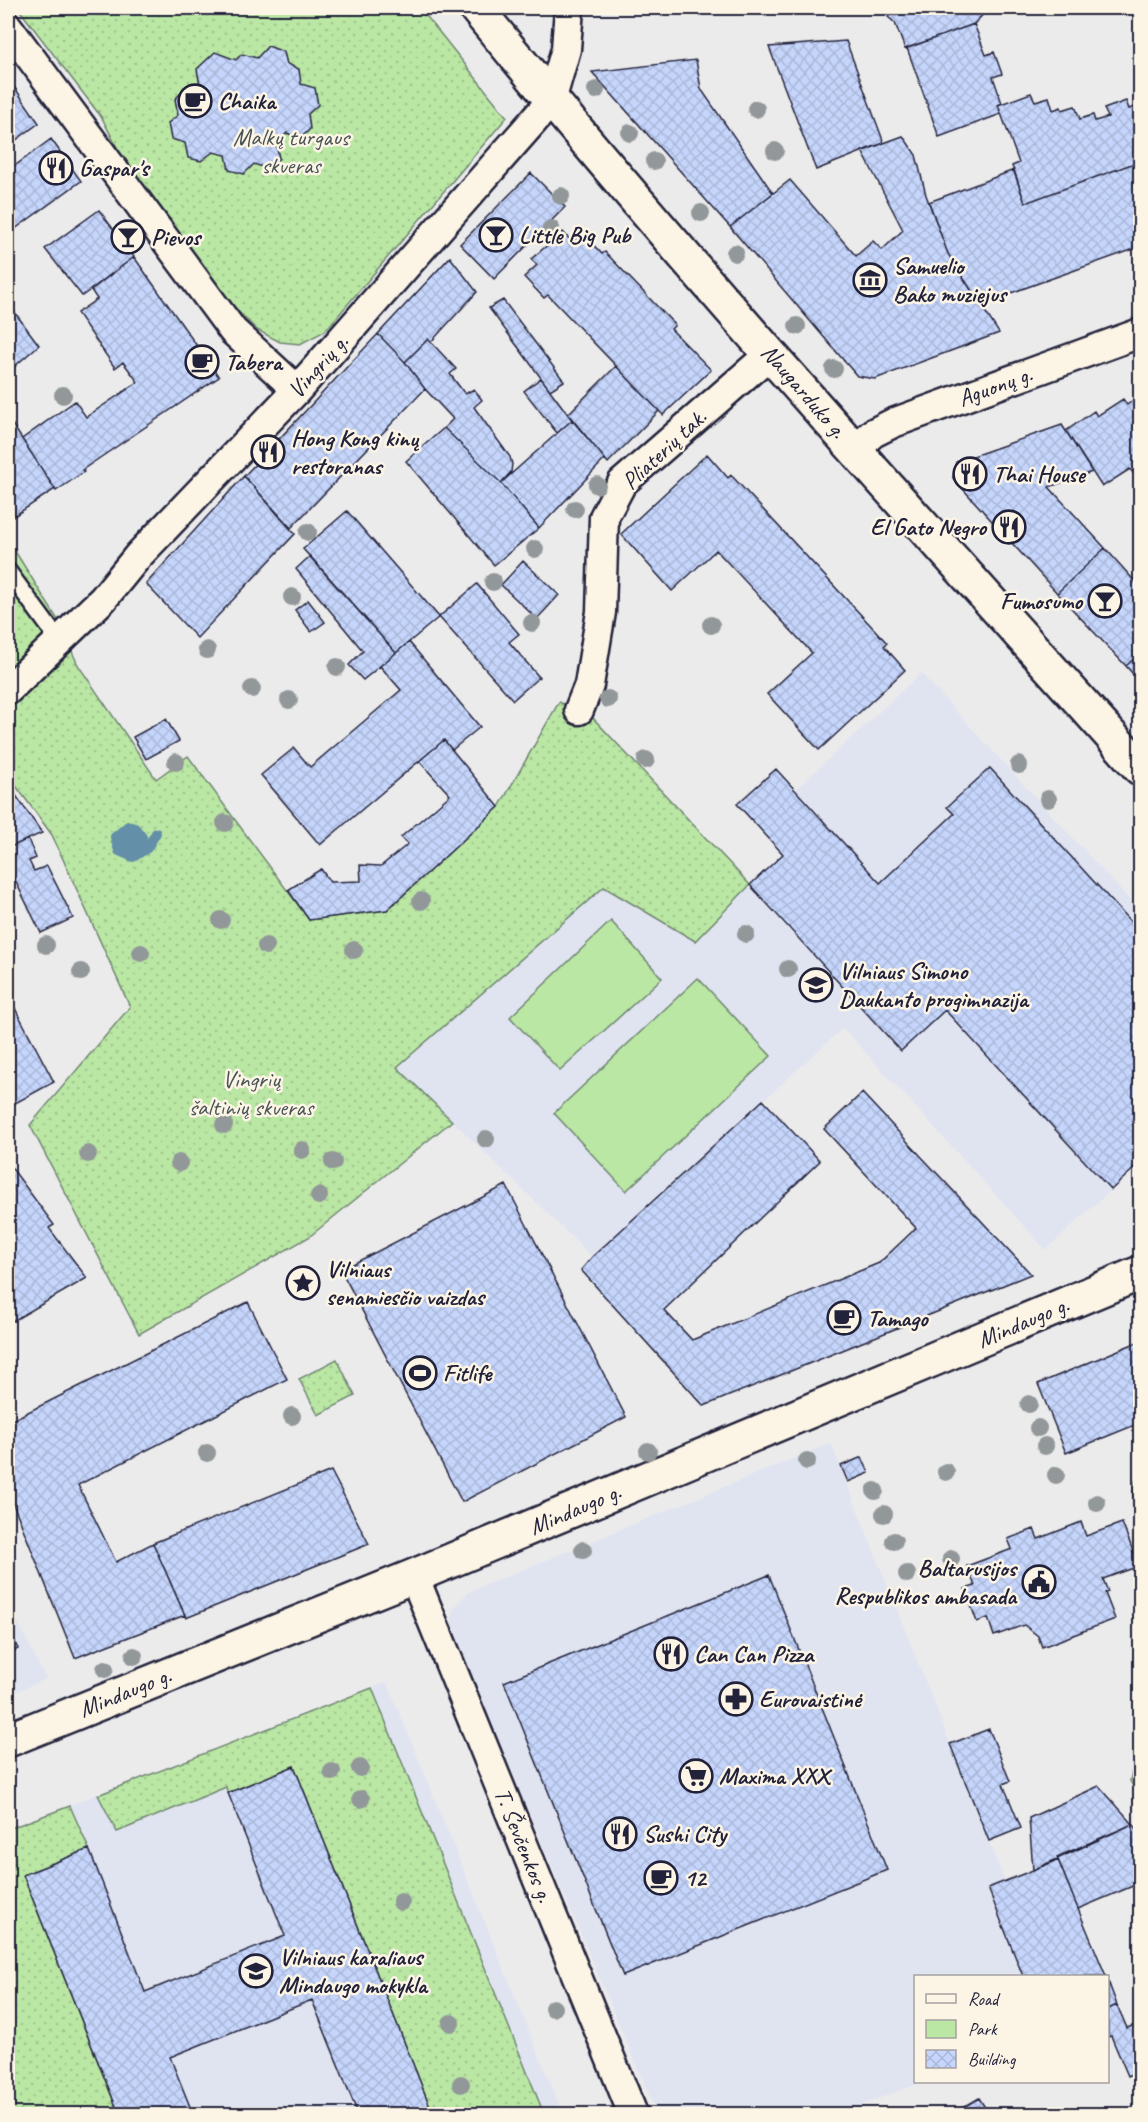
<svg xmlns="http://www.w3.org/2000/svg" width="1148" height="2122" font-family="Caveat,sans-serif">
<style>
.built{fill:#e0e4f0}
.green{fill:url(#green-dots);stroke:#6e8470;stroke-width:1.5}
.forest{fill:url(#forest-firs);stroke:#6e8470;stroke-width:1.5}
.pitch{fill:#bae7a4;stroke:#6e8470;stroke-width:1.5}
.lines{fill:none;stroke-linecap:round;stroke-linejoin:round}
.stream{stroke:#648fa8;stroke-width:10}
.building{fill:url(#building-cross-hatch);stroke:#22223b;stroke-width:1.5}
.service-casing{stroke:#22223b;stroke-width:20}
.minor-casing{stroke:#22223b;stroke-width:33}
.secondary-casing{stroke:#22223b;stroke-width:38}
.service{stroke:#fcf5e5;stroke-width:15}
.minor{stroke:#fcf5e5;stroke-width:28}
.secondary{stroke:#fcf5e5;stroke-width:33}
.tree{fill:#929799}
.labels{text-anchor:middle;stroke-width:5;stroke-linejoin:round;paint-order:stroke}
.poi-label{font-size:24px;font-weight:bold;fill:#22223b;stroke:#fcf5e5;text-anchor:start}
.park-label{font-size:24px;fill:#485355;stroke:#fcf5e5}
.street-label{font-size:24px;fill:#22223b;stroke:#fcf5e5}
</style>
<defs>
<pattern id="green-dots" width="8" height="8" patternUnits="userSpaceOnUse" patternTransform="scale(1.5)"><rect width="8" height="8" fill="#bae7a4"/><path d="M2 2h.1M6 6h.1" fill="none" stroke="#a0c68e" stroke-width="1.8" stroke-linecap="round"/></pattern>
<pattern id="forest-firs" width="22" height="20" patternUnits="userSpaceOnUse" patternTransform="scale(1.5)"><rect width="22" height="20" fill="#bae7a4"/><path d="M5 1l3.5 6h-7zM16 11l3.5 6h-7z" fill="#a0c68e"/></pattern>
<pattern id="building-cross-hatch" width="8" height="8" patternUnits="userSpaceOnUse" patternTransform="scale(1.5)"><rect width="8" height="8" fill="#c5d5fb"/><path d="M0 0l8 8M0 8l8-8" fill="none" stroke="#a9b7d8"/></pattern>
</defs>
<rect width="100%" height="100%" fill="#ecebec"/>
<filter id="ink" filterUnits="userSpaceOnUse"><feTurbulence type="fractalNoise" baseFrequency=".0167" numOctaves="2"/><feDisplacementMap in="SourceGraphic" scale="12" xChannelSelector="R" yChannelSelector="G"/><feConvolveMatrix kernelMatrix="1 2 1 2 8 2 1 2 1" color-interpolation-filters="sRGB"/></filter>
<g filter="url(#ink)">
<path class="built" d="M921 673 1140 911V1163L1046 1250 843 1028 592 1257 397 1067 605 886 695 941 782 854 737 804 776 769 795 790Z
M831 1443 1005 1882 988 1889 1023 1976H916V2082H923L838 2114H657L452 1631V1611L468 1592Z
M8 1603 46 1679 8 1695Z
M387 1682 563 2114H8V1829Z"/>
<path class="green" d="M18 8H420L507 117 325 331 300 344 280 342 257 330 211 285 127 167 102 118Z
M8 540 58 620 78 665 156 779 188 756 309 920 387 910 499 807 559 702 591 716 750 885 695 941 604 887 397 1067 452 1121 309 1237 139 1334 30 1125 130 1007 52 835 8 775Z
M337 1359 355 1396 318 1415 299 1379Z
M372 1688 544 2114H433L294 1766 228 1793 226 1787 117 1832 98 1795Z
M70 1806 89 1849 23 1875 116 2107 98 2114H8V1829Z"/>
<path class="forest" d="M1138 1474H1140V1524C1132 1506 1130 1493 1138 1474Z
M1140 1738V1798L1130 1781Z"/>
<path class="pitch" d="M611 921 662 978 560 1071 510 1017Z
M698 978 771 1056 626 1191 554 1113Z"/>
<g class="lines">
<path class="stream" d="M132 839 129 833 124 839 129 847 138 845 142 837 135 828 128 826 115 837 119 851 133 857 147 848 156 833"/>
</g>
<path class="building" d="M896 8H989L974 24 905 49 895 23 888 17Z
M974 24 986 55 994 52 1002 74 993 77 1002 103 998 105 1001 114 939 137 907 48Z
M846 41 884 143 816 170 769 47Z
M268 46 284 52 287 64 299 69 301 84 315 88 318 105 308 114 310 129 300 139 287 133 276 144 279 158 268 169 254 164 244 174 229 170 226 155 213 152 201 161 188 158 185 143 171 139 168 123 178 115 175 99 187 87 201 91 197 69 215 52 236 60 242 54 257 58Z
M696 60 701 89 773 193 730 227 592 72Z
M8 78 39 123 8 146Z
M1031 93 1035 101 1049 97 1053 110 1061 107 1062 110 1075 106 1080 119 1093 115 1095 121 1108 117 1104 109 1126 101 1129 109 1140 105V161L1025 203 1012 166 1019 163 998 105Z
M903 136 916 155 926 195 948 254 999 333 875 379 857 376 730 227 790 180 856 256 873 241 882 250 903 230 862 151Z
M51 139 81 181 8 234V171Z
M1140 161V247L980 304 948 254 929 202 1014 170 1025 203Z
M531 173 565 207 494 279 460 244Z
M99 210 134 257 82 296 45 249Z
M563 232 572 242 582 233 602 254 605 252 675 325 671 329 711 370 663 415 548 295 544 298 524 277 537 265 531 259Z
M134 257 219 377 82 470 84 472 56 491 22 439 75 401 86 417 138 382 123 362 115 368 77 313 97 299 91 290Z
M450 257 477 292 431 342 428 339 405 362 378 334Z
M503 300 564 381 550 390 489 308Z
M13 310 39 345 8 372V314Z
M378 334 405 362 425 389 291 528 244 476Z
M428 339 456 369 450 374 465 394 474 389 482 400 474 407 510 457 512 464 511 472 501 483 444 428 453 419 425 389 405 362Z
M616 366 659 411 608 463 568 414Z
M541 378 572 420 557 433 524 391Z
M1140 395V470L1134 474 1130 469 1102 487 1066 431 1094 411 1097 416 1123 399 1127 405Z
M8 418 55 489 8 520Z
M572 420 605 459 539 528 501 483Z
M1062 425 1092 472 1049 487 1105 548 1057 593 953 478 956 462Z
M444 428 501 483 539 528 494 565 406 461Z
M707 454 728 478 731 475 887 643 884 646 905 670 819 750 767 694 812 653 716 550 672 591 621 534Z
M244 476 295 534 197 638 146 584Z
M347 511 439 617 396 653 303 549Z
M1105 548 1140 587V653L1126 666 1057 593Z
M310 556 396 653 363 680 349 665 363 651 296 569Z
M523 561 559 595 537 619 501 585Z
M477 584 519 634 509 642 539 677 513 700 439 617Z
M308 600 325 622 311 632 295 610Z
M409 642 480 727 452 750 444 740 320 845 261 775 294 748 310 767 401 690 380 666Z
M1140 653V682L1126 666Z
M166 719 179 741 146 759 133 737Z
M444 740 499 807 387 910 309 920 288 890 321 869 330 882 361 881 360 865 381 866 408 844 401 837 450 795 419 761Z
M990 768 1140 932V1163L1111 1190 945 1010 901 1051 750 885 783 854 737 804 776 769 880 883 954 814 947 807Z
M8 784 42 833 8 848Z
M28 839 36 858 29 861 34 871 47 866 73 918 41 933 8 866V848Z
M8 995 54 1082 8 1107Z
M862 1093 1031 1274 704 1406 581 1270 592 1257 763 1100 820 1161 664 1310 692 1340 879 1263 916 1228 824 1129Z
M8 1163 54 1225 49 1228 87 1278 13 1321 8 1312Z
M506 1185 626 1417 462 1502 341 1270Z
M248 1302 287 1379 78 1485 116 1562 153 1543 185 1615 75 1658 8 1491V1422Z
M1140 1341V1423L1066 1453 1038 1384Z
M862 1457 869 1473 848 1482 841 1466Z
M331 1471 369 1544 186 1618 153 1543Z
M1081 1522 1086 1536 1122 1523 1139 1566 1103 1579 1108 1592 1105 1593 1115 1619 1042 1647 1038 1636 1024 1625 994 1636 988 1618 977 1622 965 1589 975 1586 967 1566 1012 1549 1008 1539 1034 1529 1038 1539Z
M769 1575 887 1870 623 1976 504 1682Z
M8 1627 18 1649 8 1654Z
M989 1729 1010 1781 1003 1784 1021 1828 989 1841 950 1744Z
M294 1766 433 2114H358L312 2000 170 2057 193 2114H119L23 1875 89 1849 145 1992 285 1936 228 1793Z
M1099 1786 1133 1824 1033 1870 1029 1818Z
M1133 1824 1140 1832V1883L1078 1909 1057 1857Z
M1058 1860 1078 1909 1106 1976H1023L988 1888Z
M1108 1981 1117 2005 1108 2009Z
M1117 2005 1127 2028 1140 2023V2070L1128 2076 1111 2036 1108 2037V2009Z
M979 2098 989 2114H952Z"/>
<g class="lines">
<g class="service-casing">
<path id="service" d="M8 571 60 642"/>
</g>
<g class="minor-casing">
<path id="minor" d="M8 27 233 331 297 390
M855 449 873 433 893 423 1140 333
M8 690 103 599 138 556 297 390 551 101 566 49 569 8
M579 710 589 685 601 612 604 517 622 483 771 353
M414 1576 633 2114"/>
</g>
<g class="secondary-casing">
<path id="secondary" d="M476 8C688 269 916 518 1140 768
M8 1740 414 1576 1140 1273"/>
</g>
<use href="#service" class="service"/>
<use href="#minor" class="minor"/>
<use href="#secondary" class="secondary"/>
</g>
<g class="tree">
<circle cx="596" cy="90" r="9"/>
<circle cx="756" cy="109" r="9"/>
<circle cx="630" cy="133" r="9"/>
<circle cx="775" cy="151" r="9"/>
<circle cx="654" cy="161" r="9"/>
<circle cx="561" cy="196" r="9"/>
<circle cx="701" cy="213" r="9"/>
<circle cx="551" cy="229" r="9"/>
<circle cx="735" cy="253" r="9"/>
<circle cx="797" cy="326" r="9"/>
<circle cx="834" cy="369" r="9"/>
<circle cx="63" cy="395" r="9"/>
<circle cx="597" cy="485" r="9"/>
<circle cx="575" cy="509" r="9"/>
<circle cx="308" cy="532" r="9"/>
<circle cx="535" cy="549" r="9"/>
<circle cx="493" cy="582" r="9"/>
<circle cx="292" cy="597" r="9"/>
<circle cx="532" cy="623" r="9"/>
<circle cx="711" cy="625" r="9"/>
<circle cx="207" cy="650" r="9"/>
<circle cx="337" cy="667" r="9"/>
<circle cx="252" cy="689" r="9"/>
<circle cx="608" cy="699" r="9"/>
<circle cx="289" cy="700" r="9"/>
<circle cx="646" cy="760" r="9"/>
<circle cx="176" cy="762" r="9"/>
<circle cx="1019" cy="765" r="9"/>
<circle cx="1048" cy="799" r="9"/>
<circle cx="225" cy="823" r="9"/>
<circle cx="421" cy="901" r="9"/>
<circle cx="221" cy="920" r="9"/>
<circle cx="746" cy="934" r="9"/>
<circle cx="46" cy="945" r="9"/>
<circle cx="266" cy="946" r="9"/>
<circle cx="354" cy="950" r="9"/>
<circle cx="141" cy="953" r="9"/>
<circle cx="788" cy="969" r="9"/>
<circle cx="81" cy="972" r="9"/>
<circle cx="224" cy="1125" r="9"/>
<circle cx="486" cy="1139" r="9"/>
<circle cx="302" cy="1150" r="9"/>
<circle cx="88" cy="1154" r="9"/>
<circle cx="333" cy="1162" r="9"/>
<circle cx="179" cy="1163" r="9"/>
<circle cx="319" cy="1196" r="9"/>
<circle cx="1029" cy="1404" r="9"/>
<circle cx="292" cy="1416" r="9"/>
<circle cx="1038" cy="1428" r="9"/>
<circle cx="1045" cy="1446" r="9"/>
<circle cx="648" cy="1451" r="9"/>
<circle cx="207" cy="1453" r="9"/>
<circle cx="807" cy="1461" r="9"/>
<circle cx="946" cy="1472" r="9"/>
<circle cx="1056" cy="1475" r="9"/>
<circle cx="875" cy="1491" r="9"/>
<circle cx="1097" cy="1503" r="9"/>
<circle cx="884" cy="1514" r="9"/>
<circle cx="894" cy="1541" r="9"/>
<circle cx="583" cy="1550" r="9"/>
<circle cx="951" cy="1559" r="9"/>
<circle cx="907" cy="1574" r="9"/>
<circle cx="134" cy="1656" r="9"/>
<circle cx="105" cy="1669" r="9"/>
<circle cx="360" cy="1768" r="9"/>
<circle cx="332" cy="1772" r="9"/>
<circle cx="361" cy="1799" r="9"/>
<circle cx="401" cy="1902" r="9"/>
<circle cx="553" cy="2008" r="9"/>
<circle cx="451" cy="2023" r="9"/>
<circle cx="461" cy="2084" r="9"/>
</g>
</g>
<defs>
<g id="cafe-ring" transform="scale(1.725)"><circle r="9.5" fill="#fcf5e5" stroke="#22223b" stroke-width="1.5"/><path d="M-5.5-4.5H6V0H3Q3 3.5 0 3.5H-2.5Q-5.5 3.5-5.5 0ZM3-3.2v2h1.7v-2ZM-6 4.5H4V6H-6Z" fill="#22223b"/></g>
<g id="restaurant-ring" transform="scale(1.725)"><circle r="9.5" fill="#fcf5e5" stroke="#22223b" stroke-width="1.5"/><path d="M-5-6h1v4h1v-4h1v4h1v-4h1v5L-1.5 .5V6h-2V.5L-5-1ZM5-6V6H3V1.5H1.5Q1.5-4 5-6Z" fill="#22223b"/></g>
<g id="bar-ring" transform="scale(1.725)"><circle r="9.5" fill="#fcf5e5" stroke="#22223b" stroke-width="1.5"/><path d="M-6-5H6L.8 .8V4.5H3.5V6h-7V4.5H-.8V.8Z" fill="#22223b"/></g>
<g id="museum-ring" transform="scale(1.725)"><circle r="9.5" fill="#fcf5e5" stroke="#22223b" stroke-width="1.5"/><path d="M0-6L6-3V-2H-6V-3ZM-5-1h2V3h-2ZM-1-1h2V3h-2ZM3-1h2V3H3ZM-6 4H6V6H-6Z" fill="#22223b"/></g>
<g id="school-ring" transform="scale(1.725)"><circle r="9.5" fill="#fcf5e5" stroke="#22223b" stroke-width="1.5"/><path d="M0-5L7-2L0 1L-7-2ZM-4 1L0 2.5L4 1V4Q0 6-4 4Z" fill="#22223b"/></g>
<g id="sight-ring" transform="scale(1.725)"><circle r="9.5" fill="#fcf5e5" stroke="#22223b" stroke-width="1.5"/><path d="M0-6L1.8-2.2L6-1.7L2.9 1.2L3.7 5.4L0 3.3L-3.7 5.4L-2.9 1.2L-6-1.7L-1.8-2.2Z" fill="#22223b"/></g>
<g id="stadium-ring" transform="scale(1.725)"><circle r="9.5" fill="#fcf5e5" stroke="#22223b" stroke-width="1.5"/><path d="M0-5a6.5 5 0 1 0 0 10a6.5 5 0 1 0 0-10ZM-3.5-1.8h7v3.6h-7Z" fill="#22223b"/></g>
<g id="civic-ring" transform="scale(1.725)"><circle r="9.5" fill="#fcf5e5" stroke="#22223b" stroke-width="1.5"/><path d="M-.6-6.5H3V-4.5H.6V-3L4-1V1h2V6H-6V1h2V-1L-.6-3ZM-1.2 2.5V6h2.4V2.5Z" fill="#22223b"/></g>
<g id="pharmacy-ring" transform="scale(1.725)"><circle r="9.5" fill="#fcf5e5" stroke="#22223b" stroke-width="1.5"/><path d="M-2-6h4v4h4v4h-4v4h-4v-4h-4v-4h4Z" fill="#22223b"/></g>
<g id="supermarket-ring" transform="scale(1.725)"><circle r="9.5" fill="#fcf5e5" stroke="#22223b" stroke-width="1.5"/><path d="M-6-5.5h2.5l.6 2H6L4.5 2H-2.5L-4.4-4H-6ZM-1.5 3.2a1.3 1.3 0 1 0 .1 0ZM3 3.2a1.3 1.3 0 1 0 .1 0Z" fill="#22223b"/></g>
</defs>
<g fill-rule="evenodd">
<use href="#cafe-ring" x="195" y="101"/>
<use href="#restaurant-ring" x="56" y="168"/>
<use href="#bar-ring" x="496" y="235"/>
<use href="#bar-ring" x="128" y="237"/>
<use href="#museum-ring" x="870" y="280"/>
<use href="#cafe-ring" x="202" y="362"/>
<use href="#restaurant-ring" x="268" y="452"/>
<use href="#restaurant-ring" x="970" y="474"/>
<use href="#restaurant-ring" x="1009" y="527"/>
<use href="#bar-ring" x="1105" y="601"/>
<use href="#school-ring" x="816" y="985"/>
<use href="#sight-ring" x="303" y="1283"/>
<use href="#cafe-ring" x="844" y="1318"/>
<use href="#stadium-ring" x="420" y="1373"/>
<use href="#civic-ring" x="1039" y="1582"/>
<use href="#restaurant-ring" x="671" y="1654"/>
<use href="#pharmacy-ring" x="736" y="1699"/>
<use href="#supermarket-ring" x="696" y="1776"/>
<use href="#restaurant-ring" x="620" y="1834"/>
<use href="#cafe-ring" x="661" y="1878"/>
<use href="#school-ring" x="256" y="1971"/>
</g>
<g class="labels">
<g class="poi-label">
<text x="218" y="109">Chaika</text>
<text x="79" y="176">Gaspar's</text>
<text x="519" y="243">Little Big Pub</text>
<text x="151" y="245">Pievos</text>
<text x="893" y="274">Samuelio<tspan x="893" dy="28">Bako muziejus</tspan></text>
<text x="225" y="370">Tabera</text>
<text x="291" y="446">Hong Kong kinų<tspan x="291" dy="28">restoranas</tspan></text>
<text x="993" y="482">Thai House</text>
<text x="986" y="535" text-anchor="end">El Gato Negro</text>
<text x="1082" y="609" text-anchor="end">Fumosumo</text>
<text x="839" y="979">Vilniaus Simono<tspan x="839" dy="28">Daukanto progimnazija</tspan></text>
<text x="326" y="1277">Vilniaus<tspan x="326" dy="28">senamiesčio vaizdas</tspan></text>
<text x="867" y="1326">Tamago</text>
<text x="443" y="1381">Fitlife</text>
<text x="1016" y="1576" text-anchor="end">Baltarusijos<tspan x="1016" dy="28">Respublikos ambasada</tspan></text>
<text x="694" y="1662">Can Can Pizza</text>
<text x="759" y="1707">Eurovaistinė</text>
<text x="719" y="1784">Maxima XXX</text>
<text x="643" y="1842">Sushi City</text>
<text x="684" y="1886">12</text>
<text x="279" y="1965">Vilniaus karaliaus<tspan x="279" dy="28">Mindaugo mokykla</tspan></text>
</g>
<g class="park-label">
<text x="291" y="145">Malkų turgaus<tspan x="291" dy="28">skveras</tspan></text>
<text x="251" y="1087">Vingrių<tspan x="251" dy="28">šaltinių skveras</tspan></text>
</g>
<g class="street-label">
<text transform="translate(318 366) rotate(-48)" y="8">Vingrių g.</text>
<text transform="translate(995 386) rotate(-20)" y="8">Aguonų g.</text>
<text transform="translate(804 391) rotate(49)" y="8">Naugarduko g.</text>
<text transform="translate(664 449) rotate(-43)" y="8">Pliaterių tak.</text>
<text transform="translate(1023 1322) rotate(-23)" y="8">Mindaugo g.</text>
<text transform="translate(575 1509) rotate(-23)" y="8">Mindaugo g.</text>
<text transform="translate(125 1692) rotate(-22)" y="8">Mindaugo g.</text>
<text transform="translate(524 1845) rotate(68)" y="8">T. Ševčenkos g.</text>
</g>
</g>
<rect width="1148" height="2122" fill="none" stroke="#fcf5e5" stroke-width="30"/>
<rect x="15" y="15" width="1118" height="2092" fill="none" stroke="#22223b" stroke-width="2" filter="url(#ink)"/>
<rect x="914" y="1975" width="195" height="108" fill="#fcf5e5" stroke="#a5a1a1" stroke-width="1.5"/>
<rect x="926" y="1994" width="30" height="9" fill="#fcf5e5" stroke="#a5a1a1" stroke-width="1.5"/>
<text x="968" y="2005" font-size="18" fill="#22223b">Road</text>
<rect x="926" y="2020" width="30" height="18" fill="#bae7a4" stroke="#a5a1a1" stroke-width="1.5"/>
<text x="968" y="2035" font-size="18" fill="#22223b">Park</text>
<rect x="926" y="2050" width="30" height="18" fill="url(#building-cross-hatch)" stroke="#a5a1a1" stroke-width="1.5"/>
<text x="968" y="2065" font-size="18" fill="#22223b">Building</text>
</svg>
